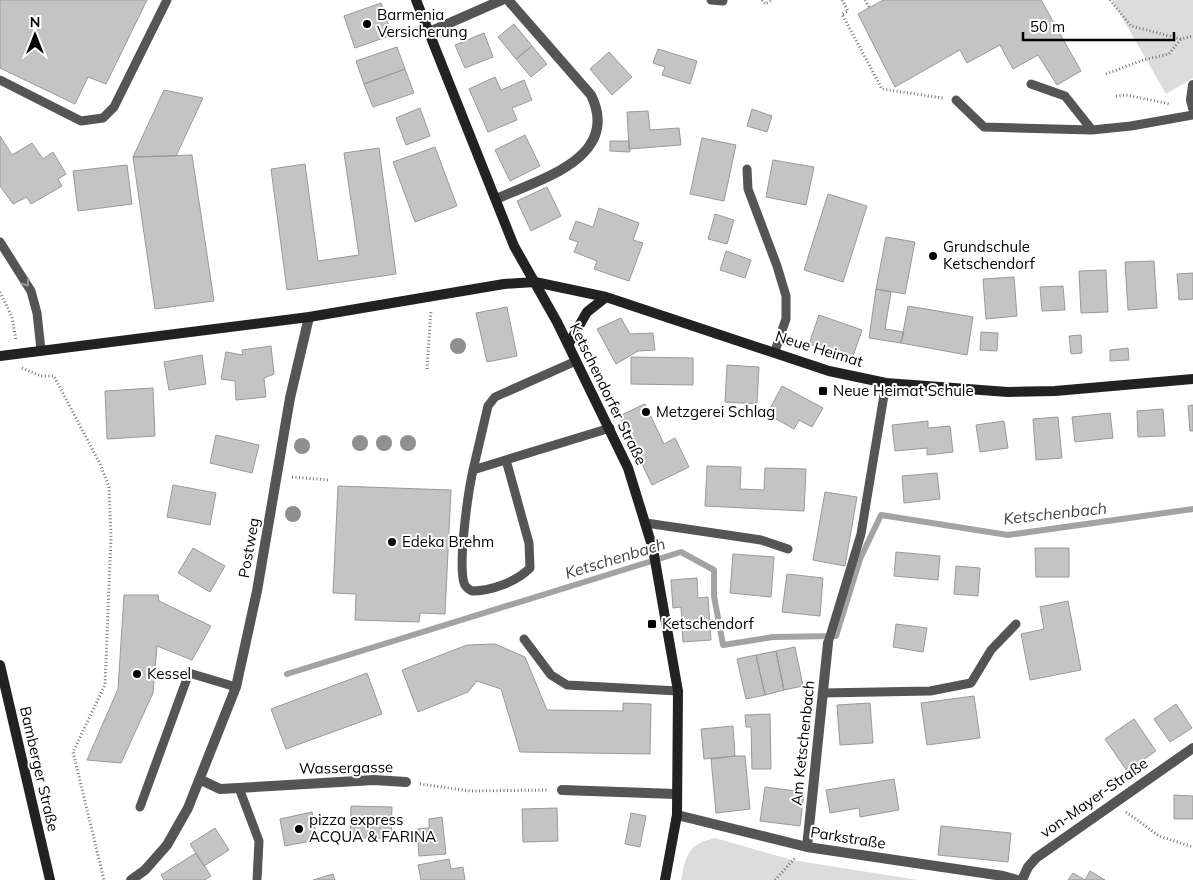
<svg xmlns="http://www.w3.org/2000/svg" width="1193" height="880" font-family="Mulish,sans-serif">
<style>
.green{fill:#dcdcdc}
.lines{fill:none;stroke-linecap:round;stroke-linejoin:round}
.stream{stroke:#a3a3a3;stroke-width:6}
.building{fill:#c4c4c4;stroke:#999}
.path{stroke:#777;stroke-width:3;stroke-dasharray:1 2.5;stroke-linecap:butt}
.lane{stroke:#555;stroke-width:9}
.street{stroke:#555;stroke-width:10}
.secondary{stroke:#222;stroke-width:10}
.tree{fill:#8f8f8f}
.oneway{stroke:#999}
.poi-dot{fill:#000;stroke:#fff;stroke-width:2}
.labels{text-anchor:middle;stroke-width:4;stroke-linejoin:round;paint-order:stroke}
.poi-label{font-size:15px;fill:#000;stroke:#fff;text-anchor:start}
.street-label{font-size:15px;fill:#000;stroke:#fff}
.water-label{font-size:16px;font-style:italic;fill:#444;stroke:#fff}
</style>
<rect width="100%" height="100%" fill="#fff"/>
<path class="green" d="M1112 0H1193V78L1166 94Z
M715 838 792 860 918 880H681C686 855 688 844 715 838Z"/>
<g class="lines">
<path class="stream" d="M287 674 681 552 714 570V596L723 645 773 637 836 636 860 559 881 515 1008 535 1193 509"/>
</g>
<path class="building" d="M0 0H147L106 84 88 77 75 104 0 68Z
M883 0H1041L1081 71 1057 85 1038 55 1013 69 1000 45 967 63 960 50 895 87 858 14Z
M381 3 392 35 355 48 344 16Z
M514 24 532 46 516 59 498 37Z
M484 33 493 57 465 68 455 45Z
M532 46 547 64 531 77 516 59Z
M397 47 405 69 364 84 356 61Z
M658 49 697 61 690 84 662 75 665 67 653 63Z
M609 52 632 77 612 95 590 69Z
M405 69 414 93 373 107 364 84Z
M495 77 501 90 524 80 532 100 512 108 517 120 488 132 469 89Z
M164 90 203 98 176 156 133 157Z
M420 108 430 136 406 145 396 118Z
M752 109 772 116 767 132 747 126Z
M648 111 650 130 679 128 681 145 629 149 627 112Z
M525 135 540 166 510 181 495 150Z
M0 136 12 155 32 143 43 159 53 152 66 174 58 179 62 186 31 204 27 197 13 204 0 186Z
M702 138 736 145 724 201 690 194Z
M610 141H629L630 152 610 151Z
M435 147 457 206 415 222 393 162Z
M379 148 396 274 287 290 271 169 305 164 318 261 359 255 344 153Z
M192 155 214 301 155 309 133 157Z
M773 160 814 167 806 205 766 197Z
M127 165 132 204 78 211 73 171Z
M547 187 561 216 531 231 517 201Z
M828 194 867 206 843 282 804 270Z
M599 208 639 223 633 240 643 243 629 281 594 269 597 261 574 252 578 242 569 239 576 221 593 227Z
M715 214 734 220 727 244 708 239Z
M886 237 915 242 905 294 876 289Z
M726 251 751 260 745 278 720 270Z
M1154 261 1157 308 1128 310 1125 262Z
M1106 270 1108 312 1081 313 1079 271Z
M1193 273V299L1179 300 1177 274Z
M1014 277 1017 316 986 319 983 279Z
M1063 286 1065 310 1042 311 1040 287Z
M876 289 891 292 885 329 904 332 901 343 869 338Z
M908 306 973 317 967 355 901 343Z
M507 307 517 356 487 362 476 313Z
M819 315 862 330 852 359 809 344Z
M621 318 630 334 653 333 655 350 638 351 616 364 597 329Z
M981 332 998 333 997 351 980 350Z
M1081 335 1082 353 1071 354 1069 336Z
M271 346 274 374 264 378 266 397 236 400 235 381 221 379 226 352 243 355 242 350Z
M1128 348 1129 360 1110 361V350Z
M202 355 206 384 169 390 164 362Z
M631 357 693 358V385L631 384Z
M727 365 759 367 757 404 725 402Z
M782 386 823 408 812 427 799 420 794 429 767 414Z
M153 388 155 436 107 439 105 391Z
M645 404 664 444 675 438 689 467 652 485 619 416Z
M1193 405V431H1190L1188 406Z
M1163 409 1165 436 1138 437 1137 411Z
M1110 413 1113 438 1075 442 1072 417Z
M1058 417 1062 458 1036 460 1033 419Z
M928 421V428L950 426 953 452 927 455V448L895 451 892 425Z
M1004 421 1008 448 980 452 976 425Z
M216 435 259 445 252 473 210 463Z
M707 466 741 467 740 489 764 490 765 468 806 469 804 511 705 506Z
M937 473 940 499 904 503 902 476Z
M173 485 216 493 210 525 167 517Z
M338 486 451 490 445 614 420 613 419 622 355 620 356 594 333 593Z
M825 492 857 497 845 566 813 560Z
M193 548 225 566 210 592 178 573Z
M1035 548H1069V577H1036Z
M896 552 940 556 938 580 894 576Z
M733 554 774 557 771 597 730 593Z
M956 566 980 568 978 596 954 594Z
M787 574 823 578 820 616 782 612Z
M697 578 698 598 708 597 711 640 683 642 681 607 673 608 671 580Z
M124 595H158L159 601 211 626 192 660 157 646 153 693 121 763 87 760 118 689Z
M1068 601 1081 670 1030 680 1021 634 1044 629 1040 607Z
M896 624 927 628 923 652 893 647Z
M495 644 525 657 547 710 623 711V703L651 704 650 754 520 752 501 689 477 681 468 692 418 712 402 670 467 645Z
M795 647 803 686 784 690 776 651Z
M776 651 784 690 765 695 756 655Z
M756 655 765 695 746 699 737 659Z
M367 673 382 714 286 749 271 709Z
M974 696 980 738 927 745 921 703Z
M870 703 873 743 840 745 837 705Z
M1176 704 1192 728 1170 742 1154 719Z
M770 714 771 769H752L751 727H746L745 715Z
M1134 719 1156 751 1127 771 1105 739Z
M733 726 735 756 704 759 701 729Z
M735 756H745L750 809 716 813 711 759Z
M894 779 899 810 860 817 859 808 830 813 826 790Z
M765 787 804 792 800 826 760 821Z
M1174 795 1193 796V819H1174Z
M351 806 392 807 391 838H350Z
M557 808 558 841 523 842 522 809Z
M312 812 317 840 285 846 280 819Z
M631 813 646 816 640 847 625 844Z
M442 817 446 854 419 856 417 829 429 828V819Z
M941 826 1011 833 1008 862 938 855Z
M215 828 229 850 204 866 190 844Z
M196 853 211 876 205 880H164L161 875Z
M449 859 451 869 463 867 465 880H421L418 865Z
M1090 871 1105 880H1085Z
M1073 873 1085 880H1068Z
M333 874 335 880H313Z"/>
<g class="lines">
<path class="path" d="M762 0 765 4 772 0
M842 0 848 11 842 14 882 89 943 98
M865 0 869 7
M1110 0 1131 26 1181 39 1193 36
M1106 74 1143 60 1169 54 1181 39
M1116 96 1126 95 1170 104
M0 292 12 317 16 340
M22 368 41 376H54L100 464 109 487 111 537 105 685 73 752 104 880
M427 369 431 310
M292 477 328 480
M420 784 470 791 549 790
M1126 812 1159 836 1193 847
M775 880 795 858"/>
<path class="lane" d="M711 0 723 1
M0 80 81 121 103 118 114 107 167 0
M1031 84 1065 96 1092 130
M956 100 984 127 1092 130 1131 126 1193 115
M747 169 748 189 777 266 786 296V319L775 351
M0 242 31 291 37 313 41 350
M506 460 529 543 530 568C516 582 491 591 472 591 468 589 465 587 464 583 458 562 468 493 473 470L610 428
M473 470 488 406 495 397 576 361
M646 523 761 540 788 549
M524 639 551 675 567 685 678 691
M828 643 861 534 886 383
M823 693 930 691 971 683 991 650 1016 624
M239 788 259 841 257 880
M140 807 189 673 236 687"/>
<path class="street" d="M429 32 502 0
M1193 85 1191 100 1193 108
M496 199C538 180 622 158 591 95L508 0
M201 780 220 789 374 780 406 782
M562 790 676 794
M677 815 807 847 1003 876 1017 880
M807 847 828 643
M131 880 145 870 167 845 188 808 236 687 257 591 290 398 309 317
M1022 880 1028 867 1036 858 1193 748"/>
<path class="secondary" d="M416 0 514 246 557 322 628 468 653 549 678 691 677 815 665 880
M568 345 587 312 606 297
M0 356 309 317 504 284 535 282 606 297 829 371 886 383 1008 392 1055 391 1193 379
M0 665 50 880"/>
</g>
<g class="tree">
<circle cx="458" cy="346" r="8"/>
<circle cx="360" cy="443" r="8"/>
<circle cx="384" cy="443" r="8"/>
<circle cx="408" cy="443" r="8"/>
<circle cx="302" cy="446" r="8"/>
<circle cx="293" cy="514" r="8"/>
</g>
<defs><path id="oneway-chevron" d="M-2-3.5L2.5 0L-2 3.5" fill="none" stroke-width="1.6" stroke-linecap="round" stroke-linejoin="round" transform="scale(1.25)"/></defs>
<use class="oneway" href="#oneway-chevron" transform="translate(26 283) rotate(58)"/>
<g class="poi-dot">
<circle cx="367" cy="24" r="5"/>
<circle cx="933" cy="256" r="5"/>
<rect x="818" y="386" width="10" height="10" rx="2.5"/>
<circle cx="646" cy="412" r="5"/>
<circle cx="392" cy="542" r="5"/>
<rect x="647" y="619" width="10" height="10" rx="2.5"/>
<circle cx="137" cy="674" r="5"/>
<circle cx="299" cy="829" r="5"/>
</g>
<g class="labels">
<g class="poi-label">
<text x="377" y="20">Barmenia<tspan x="377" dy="17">Versicherung</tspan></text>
<text x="943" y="252">Grundschule<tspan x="943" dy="17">Ketschendorf</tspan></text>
<text x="833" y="396">Neue Heimat Schule</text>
<text x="656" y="417">Metzgerei Schlag</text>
<text x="402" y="547">Edeka Brehm</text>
<text x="662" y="629">Ketschendorf</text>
<text x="147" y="679">Kessel</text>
<text x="309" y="825">pizza express<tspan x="309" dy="17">ACQUA &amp; FARINA</tspan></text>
</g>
<g class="street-label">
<text transform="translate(819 349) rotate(17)" y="5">Neue Heimat</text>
<text transform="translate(608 394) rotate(64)" y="5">Ketschendorfer Straße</text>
<text transform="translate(249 548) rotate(-80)" y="5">Postweg</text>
<text transform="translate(803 743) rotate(-84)" y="5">Am Ketschenbach</text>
<text transform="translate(346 768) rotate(-1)" y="5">Wassergasse</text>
<text transform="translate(39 769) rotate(77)" y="5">Bamberger Straße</text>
<text transform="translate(1094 798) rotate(-35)" y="5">von-Mayer-Straße</text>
<text transform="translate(848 838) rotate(9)" y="5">Parkstraße</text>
</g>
<g class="water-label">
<text transform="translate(1055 513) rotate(-6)" y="6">Ketschenbach</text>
<text transform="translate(615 558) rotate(-17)" y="6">Ketschenbach</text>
</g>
</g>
<g transform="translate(35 35)" stroke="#ffffff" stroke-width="4" paint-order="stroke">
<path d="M0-4L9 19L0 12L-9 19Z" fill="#000000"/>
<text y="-8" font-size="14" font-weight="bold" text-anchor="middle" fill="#000000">N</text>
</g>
<path d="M1023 32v8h151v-8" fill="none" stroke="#000000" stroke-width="2.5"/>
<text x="1030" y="32" font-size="15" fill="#000000" stroke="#ffffff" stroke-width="4" paint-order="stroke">50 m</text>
</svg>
